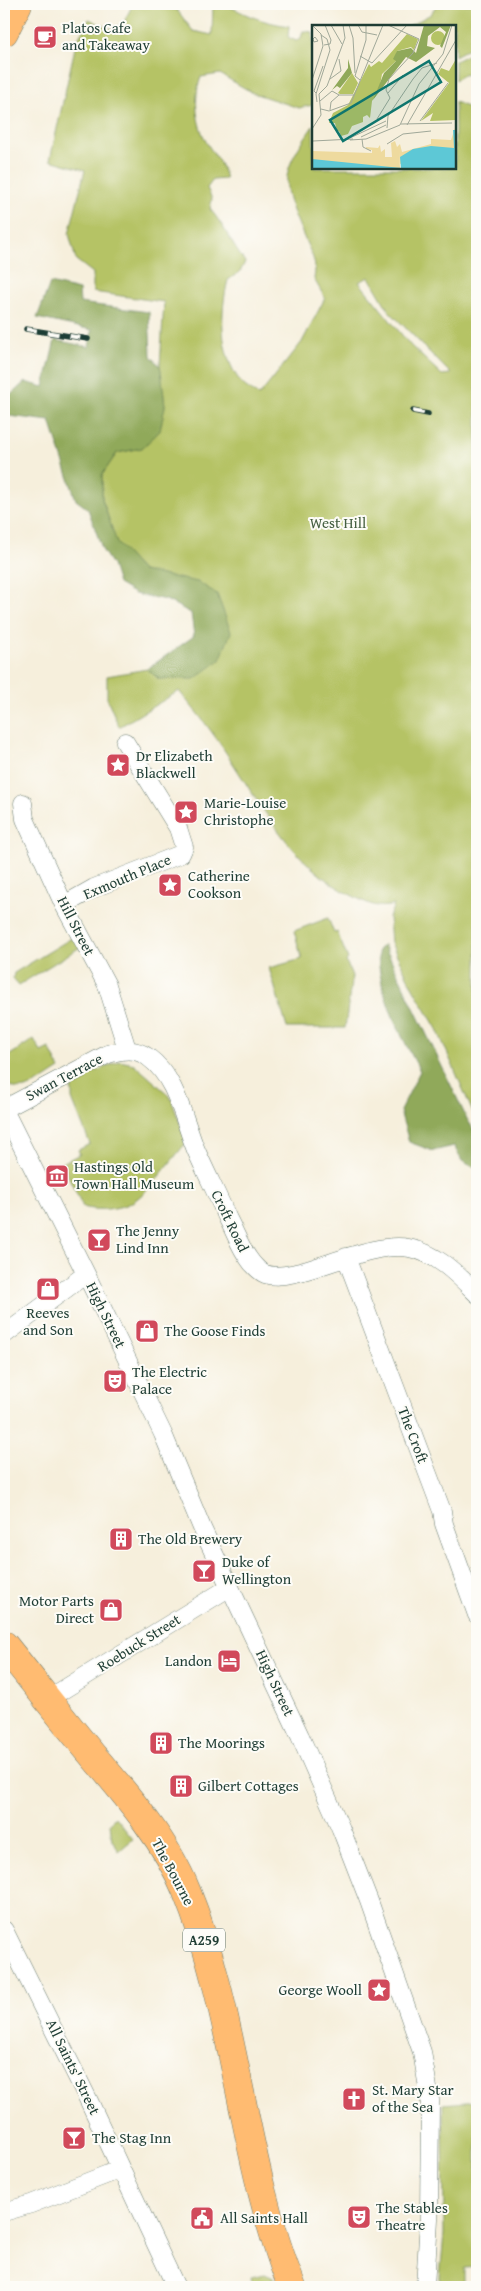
<svg xmlns="http://www.w3.org/2000/svg" width="481" height="2291" font-family="'Gentium Book Plus',serif">
<style>
.green{fill:#b5c365;stroke:#6a804c;fill-rule:evenodd}
.forest{fill:#90a95a;stroke:#587347}
.lines{fill:none;stroke-linecap:round;stroke-linejoin:round}
.street-casing{stroke:#6a7b6f;stroke-width:19}
.highway-casing{stroke:#6a7b6f;stroke-width:29}
.street{stroke:#fff;stroke-width:18}
.highway{stroke:#ffbb71;stroke-width:28}
.rail-casing{stroke:#1f3d34;stroke-width:5.5}
.rail{stroke:#fdfcf7;stroke-width:4;stroke-dasharray:11;stroke-linecap:butt}
.labels{text-anchor:middle;stroke-width:4;stroke-linejoin:round;paint-order:stroke}
.shield{fill:#fdfcf7;stroke:#62766e;stroke-width:1}
.shield-label{font-size:14px;font-weight:bold;fill:#1f3d34}
.poi-label{font-size:15px;fill:#1f3d34;stroke:#fdfcf7;text-anchor:start}
.park-label{font-size:15px;fill:#445e40;stroke:#fdfcf7}
.street-label{font-size:15px;fill:#1f3d34;stroke:#fdfcf7}
.inset-road{fill:none;stroke:#a0a899;stroke-width:1}
.view{fill:#0f766e;fill-opacity:0.15;stroke:#0f766e;stroke-width:2.5}
.inset-edge{fill:none;stroke:#1f3d34;stroke-width:2.5}
</style>
<rect width="100%" height="100%" fill="#fdfcf7"/>
<filter id="ink" filterUnits="userSpaceOnUse"><feTurbulence type="fractalNoise" baseFrequency=".02" numOctaves="2"/><feDisplacementMap in="SourceGraphic" scale="10" xChannelSelector="R" yChannelSelector="G"/><feConvolveMatrix kernelMatrix="1 2 1 2 8 2 1 2 1" color-interpolation-filters="sRGB"/></filter>
<filter id="wash" filterUnits="userSpaceOnUse"><feTurbulence type="fractalNoise" baseFrequency=".0096" numOctaves="4" result="noise"/><feDisplacementMap in="SourceGraphic" scale="20" xChannelSelector="R" yChannelSelector="G"/><feGaussianBlur stdDeviation="1.12" result="paint"/><feColorMatrix in="noise" values="0 0 0 0 0 0 0 0 0 0 0 0 0 0 0 0 0 1.4 0 .05"/><feComposite in="paint" operator="in"/></filter>
<g filter="url(#wash)">
<rect width="100%" height="100%" fill="#f6efdc"/>
<path class="green" d="M133 4H155L177 10 193 31 212 35 213 4C228 4 236 10 250 16 263 21 275 24 289 26L288 37 296 41 301 38 303 31 313 32V105L299 108 253 93 220 74 201 77C193 98 196 125 208 145 215 156 223 165 226 179L213 180 207 188 212 199 210 209C224 225 232 245 245 262L240 272 228 280C220 312 219 353 240 381 244 387 253 391 259 396L302 342 325 298 314 279C317 262 313 258 306 242 282 185 276 179 313 126L314 168H455V102L467 107 477 130V1122L437 1029 413 988 391 943 389 917 394 905C378 909 369 904 355 897 289 866 256 795 216 738 205 722 191 706 179 691L119 727 107 698V676L147 669 159 679 231 632 166 577 142 571 116 543 102 498V475L117 453 142 448 165 406 160 366 164 302 93 292V273L76 260 69 234 85 170 50 160 76 43 89 19 110 29 123 24ZM369 277 389 311 451 374 442 375 411 346 359 282Z
M437 4H477V44L455 56V26H409L431 14Z
M477 50V73L463 75 455 80V61Z
M328 918 334 933 337 932 348 959 346 961 352 976 345 1028H287L269 968 302 959 294 931Z
M75 936 82 946 19 985 13 978 14 973Z
M34 1039 41 1052 49 1048 60 1069C45 1078 17 1102 4 1079V1059Z
M120 1061 134 1064 170 1096 187 1142C172 1159 155 1184 138 1198 125 1209 99 1212 83 1207L62 1163 80 1154 78 1150 90 1144 72 1099V1091L68 1083Z
M115 1817 133 1839 119 1851 112 1840 110 1823Z
M477 2101V2267L464 2268V2287H439L444 2234 443 2104Z
M265 2274 274 2278 276 2287H253L251 2277Z"/>
<path class="forest" d="M50 283 79 290 80 303 149 312 151 356 160 366 161 370 165 406 160 431 142 448 117 453 102 475V499L117 543 142 571 198 582 217 594 231 632 220 660 194 679H159L147 669 194 636 191 613 166 600 135 594 118 584 112 565 103 551 88 509 76 500 50 421 9 416 7 398 25 382 44 387 55 340 89 347 92 330 37 318Z
M384 945 467 1119 477 1135V1169L462 1161 454 1146 433 1151 409 1142 400 1111 420 1071C400 1033 378 995 378 950Z"/>
</g>
<g filter="url(#ink)">
<g class="lines">
<g class="street-casing">
<path id="street" d="M23 803 25 819 64 905 107 985 127 1049
M64 905 94 888 181 854 184 847 178 828 125 742
M4 1109 108 1054C123 1050 135 1048 148 1057 177 1078 183 1119 196 1150 206 1173 218 1196 228 1219 235 1232 240 1247 249 1259 252 1264 260 1272 265 1274 295 1285 366 1240 409 1248 437 1253 458 1275 477 1294
M4 1110 86 1274 163 1434 202 1528 300 1736 341 1829 369 1901 422 2052 430 2100 429 2219 425 2287
M346 1257 442 1511 444 1524 477 1615
M4 1335 86 1274
M48 1699 230 1587
M4 1930 89 2101 176 2287
M4 2212 31 2204 121 2169"/>
</g>
<g class="highway-casing">
<path id="highway" d="M4 32 18 4
M4 1645C34 1682 63 1720 94 1757 128 1797 166 1841 186 1890 238 2018 241 2159 292 2287"/>
</g>
<use href="#street" class="street"/>
<use href="#highway" class="highway"/>
<g class="rail-casing">
<path id="rail" d="M26 329 88 339
M413 411 428 414"/>
</g>
<use href="#rail" class="rail"/>
</g>
</g>
<defs>
<g id="cafe-square" transform="scale(1.25)"><rect x="-9" y="-9" width="18" height="18" rx="4" fill="#d1495b" stroke="#fdfcf7"/><path d="M-5.5-4.5H6V0H3Q3 3.5 0 3.5H-2.5Q-5.5 3.5-5.5 0ZM3-3.2v2h1.7v-2ZM-6 4.5H4V6H-6Z" fill="#fff"/></g>
<g id="sight-square" transform="scale(1.25)"><rect x="-9" y="-9" width="18" height="18" rx="4" fill="#d1495b" stroke="#fdfcf7"/><path d="M0-6L1.8-2.2L6-1.7L2.9 1.2L3.7 5.4L0 3.3L-3.7 5.4L-2.9 1.2L-6-1.7L-1.8-2.2Z" fill="#fff"/></g>
<g id="museum-square" transform="scale(1.25)"><rect x="-9" y="-9" width="18" height="18" rx="4" fill="#d1495b" stroke="#fdfcf7"/><path d="M0-6L6-3V-2H-6V-3ZM-5-1h2V3h-2ZM-1-1h2V3h-2ZM3-1h2V3H3ZM-6 4H6V6H-6Z" fill="#fff"/></g>
<g id="bar-square" transform="scale(1.25)"><rect x="-9" y="-9" width="18" height="18" rx="4" fill="#d1495b" stroke="#fdfcf7"/><path d="M-6-5H6L.8 .8V4.5H3.5V6h-7V4.5H-.8V.8Z" fill="#fff"/></g>
<g id="shop-square" transform="scale(1.25)"><rect x="-9" y="-9" width="18" height="18" rx="4" fill="#d1495b" stroke="#fdfcf7"/><path d="M-5-2.5h2.3a2.7 3.5 0 0 1 5.4 0H5L5.5 6h-11ZM-1.5-2.5h3a1.5 2.3 0 0 0-3 0Z" fill="#fff"/></g>
<g id="theatre-square" transform="scale(1.25)"><rect x="-9" y="-9" width="18" height="18" rx="4" fill="#d1495b" stroke="#fdfcf7"/><path d="M-5-5.5Q0-4 5-5.5V0Q5 5 0 6Q-5 5-5 0ZM-3.3-2.5H-1v1.5H-3.3ZM1-2.5H3.3v1.5H1ZM-2.8 1Q0 5.5 2.8 1Z" fill="#fff"/></g>
<g id="building-square" transform="scale(1.25)"><rect x="-9" y="-9" width="18" height="18" rx="4" fill="#d1495b" stroke="#fdfcf7"/><path d="M-4-6H4V6H1V3H-1V6H-4ZM-2.5-4.3h1.7v1.8h-1.7ZM.8-4.3h1.7v1.8H.8ZM-2.5-1h1.7V.8h-1.7ZM.8-1h1.7V.8H.8Z" fill="#fff"/></g>
<g id="hotel-square" transform="scale(1.25)"><rect x="-9" y="-9" width="18" height="18" rx="4" fill="#d1495b" stroke="#fdfcf7"/><path d="M-6-4.5h1.5V1H6V5H4.5V3h-9V5H-6ZM-4 0a1.8 1.8 0 1 1 3.6 0ZM.5 0V-2.5h3Q6-2.5 6 0Z" fill="#fff"/></g>
<g id="church-square" transform="scale(1.25)"><rect x="-9" y="-9" width="18" height="18" rx="4" fill="#d1495b" stroke="#fdfcf7"/><path d="M-1.2-6h2.4v3.5h3.3v2.4h-3.3V6h-2.4V-.1h-3.3v-2.4h3.3Z" fill="#fff"/></g>
<g id="civic-square" transform="scale(1.25)"><rect x="-9" y="-9" width="18" height="18" rx="4" fill="#d1495b" stroke="#fdfcf7"/><path d="M-.6-6.5H3V-4.5H.6V-3L4-1V1h2V6H-6V1h2V-1L-.6-3ZM-1.2 2.5V6h2.4V2.5Z" fill="#fff"/></g>
</defs>
<g fill-rule="evenodd">
<use href="#cafe-square" x="45" y="37"/>
<use href="#sight-square" x="118" y="765"/>
<use href="#sight-square" x="186" y="812"/>
<use href="#sight-square" x="170" y="885"/>
<use href="#museum-square" x="57" y="1176"/>
<use href="#bar-square" x="99" y="1240"/>
<use href="#shop-square" x="48" y="1289"/>
<use href="#shop-square" x="147" y="1331"/>
<use href="#theatre-square" x="115" y="1381"/>
<use href="#building-square" x="121" y="1539"/>
<use href="#bar-square" x="204" y="1571"/>
<use href="#shop-square" x="111" y="1610"/>
<use href="#hotel-square" x="229" y="1661"/>
<use href="#building-square" x="161" y="1743"/>
<use href="#building-square" x="181" y="1786"/>
<use href="#sight-square" x="379" y="1990"/>
<use href="#church-square" x="354" y="2099"/>
<use href="#bar-square" x="74" y="2138"/>
<use href="#theatre-square" x="359" y="2217"/>
<use href="#civic-square" x="202" y="2218"/>
</g>
<g class="labels">
<rect class="shield" x="183" y="1928.5" width="42" height="23" rx="4"/>
<g class="shield-label">
<text x="204" y="1945">A259</text>
</g>
<g class="poi-label">
<text x="62" y="33">Platos Cafe<tspan x="62" dy="17">and Takeaway</tspan></text>
<text x="136" y="761">Dr Elizabeth<tspan x="136" dy="17">Blackwell</tspan></text>
<text x="204" y="808">Marie-Louise<tspan x="204" dy="17">Christophe</tspan></text>
<text x="188" y="881">Catherine<tspan x="188" dy="17">Cookson</tspan></text>
<text x="74" y="1172">Hastings Old<tspan x="74" dy="17">Town Hall Museum</tspan></text>
<text x="116" y="1236">The Jenny<tspan x="116" dy="17">Lind Inn</tspan></text>
<text x="48" y="1318" text-anchor="middle">Reeves<tspan x="48" dy="17">and Son</tspan></text>
<text x="164" y="1336">The Goose Finds</text>
<text x="132" y="1377">The Electric<tspan x="132" dy="17">Palace</tspan></text>
<text x="138" y="1544">The Old Brewery</text>
<text x="222" y="1567">Duke of<tspan x="222" dy="17">Wellington</tspan></text>
<text x="94" y="1606" text-anchor="end">Motor Parts<tspan x="94" dy="17">Direct</tspan></text>
<text x="212" y="1666" text-anchor="end">Landon</text>
<text x="178" y="1748">The Moorings</text>
<text x="198" y="1791">Gilbert Cottages</text>
<text x="362" y="1995" text-anchor="end">George Wooll</text>
<text x="372" y="2095">St. Mary Star<tspan x="372" dy="17">of the Sea</tspan></text>
<text x="92" y="2143">The Stag Inn</text>
<text x="376" y="2213">The Stables<tspan x="376" dy="17">Theatre</tspan></text>
<text x="220" y="2223">All Saints Hall</text>
</g>
<g class="park-label">
<text x="338" y="528">West Hill</text>
</g>
<g class="street-label">
<text transform="translate(127 877) rotate(-23)" y="5">Exmouth Place</text>
<text transform="translate(76 926) rotate(63)" y="5">Hill Street</text>
<text transform="translate(64 1077) rotate(-28)" y="5">Swan Terrace</text>
<text transform="translate(230 1221) rotate(64)" y="5">Croft Road</text>
<text transform="translate(106 1315) rotate(64)" y="5">High Street</text>
<text transform="translate(413 1435) rotate(69)" y="5">The Croft</text>
<text transform="translate(139 1643) rotate(-32)" y="5">Roebuck Street</text>
<text transform="translate(275 1683) rotate(65)" y="5">High Street</text>
<text transform="translate(173 1872) rotate(62)" y="5">The Bourne</text>
<text transform="translate(73 2067) rotate(64)" y="5">All Saints' Street</text>
</g>
</g>
<g transform="translate(312 25)">
<rect width="144" height="144" fill="#f6efdc"/>
<path d="M119 13a7 7 0 1 1 14 0a7 7 0 1 1-14 0ZM95 9 106 14 102 25 99 22 85 26 84 36 70 49 67 66 60 76 58 93 55 90 51 92V97L40 101 36 109 29 111 27 106H21H25L23 98H17L21 88 36 80 57 39 59 42 67 36 70 38ZM144 34V95L118 96 121 88 109 96 137 58 126 49 129 43 137 46ZM40 48 46 58 41 69H28L26 68Z" fill="#b5c365"/>
<path d="M112 0H139L130 23 128 21 134 7 128 2 116 11 115 21 123 23 104 37 94 32 61 75 72 48 84 36 81 34 85 26 99 23 104 28ZM36 34 40 48 28 63 25 61 20 65 36 43Z" fill="#90a95a"/>
<path d="M144 100 142 123 88 139 87 127 88 143 0 144V126L60 128V125L54 124V122L66 123 68 120 69 127 73 124V132H80L79 118 83 116 85 122 88 119 90 127 119 119V114L139 115Z" fill="#eeda9e"/>
<path d="M141 105H144V144H0V134L89 143 88 132 101 124 119 121 142 123Z" fill="#5dc8d6"/>
<path class="inset-road" d="M19 0 30 19M37 0 41 13 43 48M46 0 50 7 65 10M3 12 6 16 2 17 1 14ZM12 20 18 19 19 15 13 0M48 31 60 38 95 0M18 54 29 46 27 34M0 55 11 21 9 9 0 0M48 55 43 51 54 15V0M4 68 2 66 11 41M76 68 91 50M8 76 20 66 27 70H42M5 77 4 69 18 25 15 14 9 10M9 84 17 86 39 78 71 0M18 85 19 77 27 70M65 94 78 73 74 65 77 54 101 28 107 14 76 0M108 96 136 58M89 99 140 98M95 100 144 15M75 103 76 91 101 54 110 43 125 38M0 104 9 90 7 69 15 61 33 13 31 0M49 112 74 100M38 113 74 96M50 114 51 122 59 126M38 115 54 114 88 100 107 59 131 29 140 0M1 116 41 114M75 119 91 109 119 106"/>
<path class="view" d="M117 36 129 57 31 116 18 95Z"/>
<rect width="144" height="144" class="inset-edge"/>
</g>
<rect width="481" height="2291" fill="none" stroke="#fdfcf7" stroke-width="20"/>
</svg>
